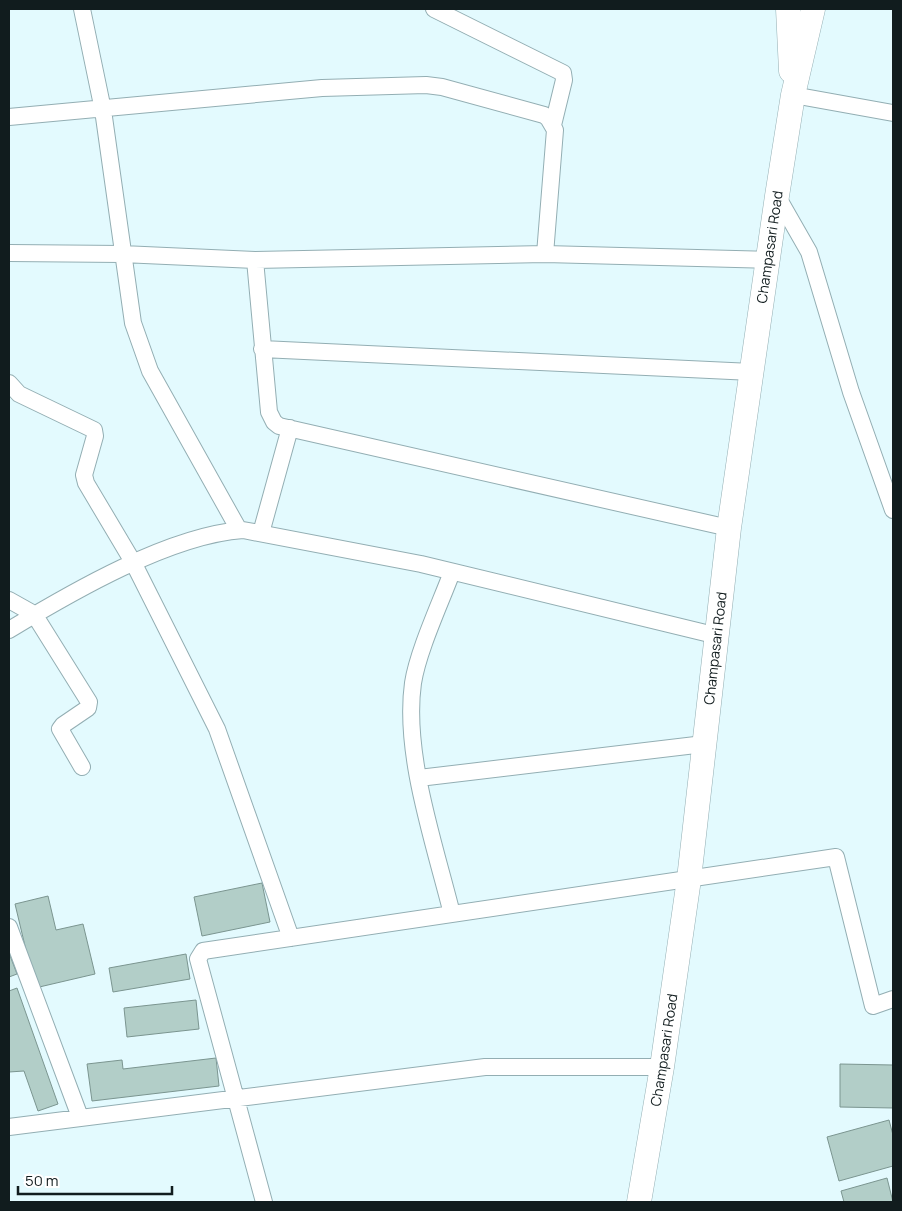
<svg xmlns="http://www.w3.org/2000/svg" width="902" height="1211" font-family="Manrope,sans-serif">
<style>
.building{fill:#b2cec8;stroke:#7b9590}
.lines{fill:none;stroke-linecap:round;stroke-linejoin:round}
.street-casing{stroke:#93aeb3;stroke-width:18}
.secondary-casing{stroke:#93aeb3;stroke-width:25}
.street{stroke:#fff;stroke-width:16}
.secondary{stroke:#fff;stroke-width:24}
.labels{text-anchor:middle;stroke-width:5;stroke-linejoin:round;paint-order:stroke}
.street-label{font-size:14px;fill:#111c1e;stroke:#fff}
</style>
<rect width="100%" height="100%" fill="#e3fafe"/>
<path class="building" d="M262 883 270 922 202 936 194 897Z
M48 896 56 930 83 924 95 974 35 988 15 904Z
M9 953 17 974 9 977Z
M186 954 190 979 113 992 109 968Z
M17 988 58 1104 38 1111 24 1071 9 1072V991Z
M196 1000 199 1029 127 1037 124 1008Z
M216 1058 219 1086 92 1101 87 1064 122 1060 123 1069Z
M840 1064 893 1065V1108L840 1107Z
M889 1120 893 1135V1166L839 1181 827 1137Z
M887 1178 893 1202H844L841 1191Z"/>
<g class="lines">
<g class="street-casing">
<path id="street" d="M82 9 103 110 133 323 150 371 239 530
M434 9 563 73 564 80 553 125
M793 95 893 113
M9 117 322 88 426 85 442 87 544 115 548 118 555 130 545 254
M777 196 809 252 851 392 893 510
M9 253 122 254 255 260 545 254 769 260
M255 260 269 412 274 422 279 426 729 528
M262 349 752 372
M9 383 19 394 94 430 95 436 84 475 86 483 133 562 217 729 291 938
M261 533 290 428
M452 572C440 604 418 651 413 683 403 754 435 845 452 914
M9 600 34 614 89 702 88 708 63 725 60 729 82 767
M9 630C72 592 170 535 243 530L421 564 718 636
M419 778 704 744
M9 927 80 1117
M9 1127 485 1067H662
M264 1202 198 959 203 951 836 857 873 1006 893 999"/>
</g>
<g class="secondary-casing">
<g id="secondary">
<path d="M788 9 791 71"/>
<path id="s1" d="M639 1202 662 1067 689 879 729 528 777 196 793 95 813 9"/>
</g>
</g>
<use href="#street" class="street"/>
<use href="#secondary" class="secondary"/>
</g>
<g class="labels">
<g class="street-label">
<text dy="5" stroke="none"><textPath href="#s1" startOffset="964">Champasari Road</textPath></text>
<text dy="5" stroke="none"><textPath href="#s1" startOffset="559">Champasari Road</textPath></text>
<text dy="5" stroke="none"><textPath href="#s1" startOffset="154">Champasari Road</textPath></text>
</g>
</g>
<rect width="902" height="1211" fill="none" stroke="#111c1e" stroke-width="20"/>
<path d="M18 1186v8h154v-8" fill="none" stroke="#111c1e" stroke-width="2.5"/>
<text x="25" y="1186" font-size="15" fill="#111c1e" stroke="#ffffff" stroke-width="4" paint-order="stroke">50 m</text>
</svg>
